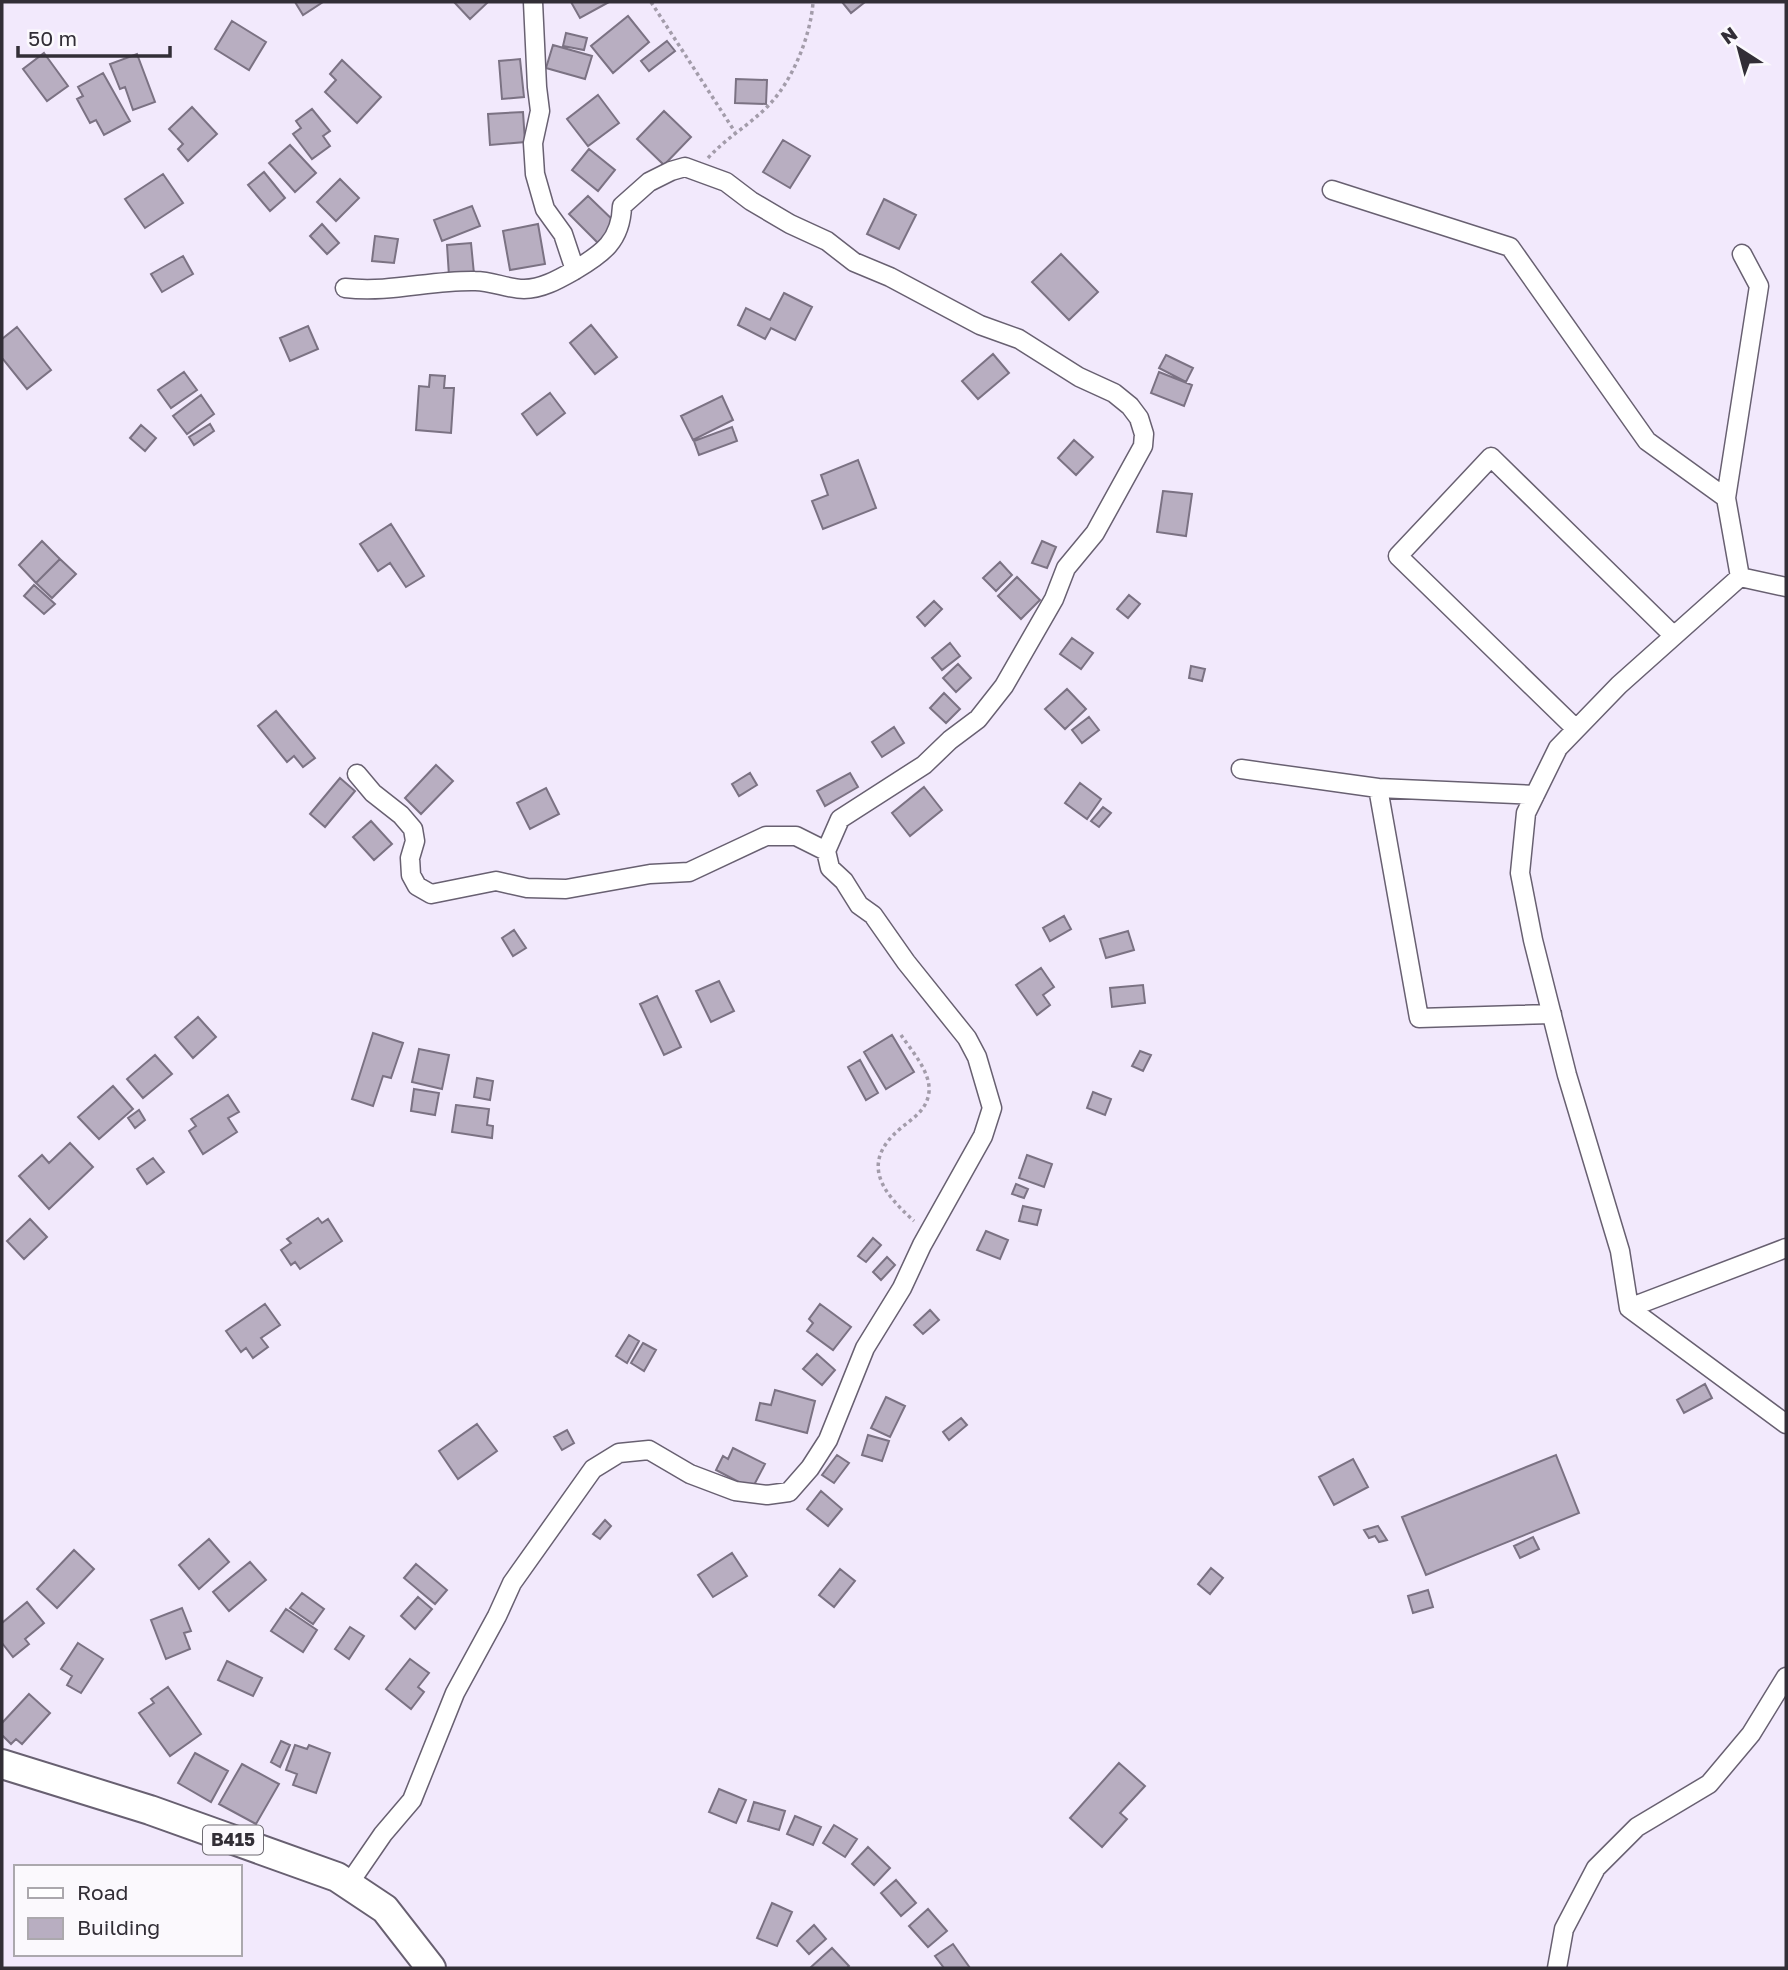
<svg xmlns="http://www.w3.org/2000/svg" width="1788" height="1970" font-family="'Golos Text',sans-serif">
<style>
.building{fill:#b8aec1;stroke:#7b7283;stroke-width:2}
.lines{fill:none;stroke-linecap:round;stroke-linejoin:round}
.minor-casing{stroke:#686071;stroke-width:21}
.primary-casing{stroke:#686071;stroke-width:32}
.path{stroke:#a39caa;stroke-width:3.5;stroke-dasharray:3.5 3.5;stroke-linecap:butt}
.minor{stroke:#fff;stroke-width:18}
.primary{stroke:#fff;stroke-width:28}
.labels{text-anchor:middle;stroke-width:6;stroke-linejoin:round;paint-order:stroke}
.shield{fill:#fbf9fd;stroke:#6e6b72;stroke-width:2}
.shield-label{font-size:18px;font-weight:bold;fill:#322e36}
</style>
<rect width="100%" height="100%" fill="#f2e9fc"/>
<path class="building" d="M295 2H323L303 15Z
M454 2H488L470 19Z
M571 2H609L580 18Z
M842 2H865L851 13Z
M628 16 649 42 613 73 591 46Z
M232 21 266 42 249 70 215 49Z
M566 33 587 38 584 50 563 46Z
M667 41 675 51 649 71 641 61Z
M553 45 592 56 585 79 546 68Z
M44 53 68 86 47 101 23 69Z
M137 54 155 102 133 110 125 87 120 89 110 64Z
M520 59 524 97 502 99 499 61Z
M342 60 381 97 357 123 325 92 336 80 330 74Z
M103 73 130 121 104 135 96 120 90 123 77 99 83 96 78 87Z
M736 79 767 80 766 104 735 103Z
M598 95 619 123 588 146 567 119Z
M192 107 217 134 188 161 178 149 183 144 169 129Z
M312 109 330 131 323 136 330 146 312 159 293 134 301 128 296 121Z
M664 111 691 137 664 165 637 139Z
M523 112 525 142 490 145 488 114Z
M783 140 810 156 790 188 763 172Z
M290 145 316 173 295 192 269 163Z
M589 149 615 170 598 191 572 170Z
M264 172 285 198 270 211 248 185Z
M163 174 183 203 145 228 125 199Z
M340 179 359 198 336 221 317 202Z
M588 196 617 224 598 243 569 214Z
M884 199 916 215 899 249 867 234Z
M472 206 480 226 442 241 434 220Z
M322 224 339 243 327 254 310 236Z
M538 224 545 264 510 270 503 231Z
M375 236 398 239 394 263 372 261Z
M471 243 474 274 449 276 447 245Z
M1061 254 1098 292 1069 320 1032 282Z
M183 256 193 274 162 292 151 274Z
M784 293 812 307 795 340 771 328 765 339 738 325 746 308 770 320Z
M591 325 617 357 595 374 570 343Z
M308 326 318 349 290 361 280 338Z
M17 327 51 370 27 389 2 358V339Z
M993 354 1009 373 978 399 962 381Z
M1166 355 1193 368 1186 382 1159 368Z
M184 372 197 390 171 408 158 390Z
M1159 372 1192 385 1184 406 1151 393Z
M430 375 445 376 444 388H454L451 433 416 430 419 386 429 387Z
M550 393 565 413 537 435 522 414Z
M201 395 214 414 187 434 173 416Z
M722 396 733 420 693 440 681 416Z
M210 424 214 431 194 445 189 437Z
M141 425 156 438 145 451 130 438Z
M732 427 737 441 699 455 694 441Z
M1074 440 1093 457 1076 475 1058 458Z
M858 460 876 508 823 529 812 501 828 495 821 475Z
M1163 491 1192 494 1186 536 1157 532Z
M391 524 424 576 406 587 390 563 378 571 360 544Z
M42 541 60 559 36 583 19 565Z
M1042 541 1056 547 1047 568 1032 563Z
M60 559 76 574 52 598 36 583Z
M1000 562 1012 575 996 591 983 578Z
M1017 577 1040 600 1021 619 998 596Z
M34 585 55 604 44 614 24 596Z
M1129 595 1140 604 1128 618 1117 609Z
M934 601 942 609 925 626 917 617Z
M1072 638 1093 653 1081 669 1060 654Z
M950 643 960 656 942 670 932 658Z
M958 664 971 678 956 692 943 678Z
M1191 666 1205 669 1202 681 1189 678Z
M1067 689 1086 709 1065 729 1045 709Z
M944 693 960 709 946 723 930 708Z
M276 711 315 758 303 767 294 756 287 762 258 726Z
M1089 717 1099 730 1082 743 1072 730Z
M894 727 904 743 882 757 872 742Z
M436 765 453 781 421 814 405 798Z
M750 773 757 785 739 796 732 784Z
M850 773 858 787 825 806 817 791Z
M340 778 355 791 325 827 310 814Z
M1080 783 1101 799 1087 819 1065 803Z
M924 787 942 810 910 836 892 813Z
M546 788 559 814 530 829 517 803Z
M1103 807 1111 813 1099 827 1091 821Z
M371 821 392 844 374 860 353 837Z
M1064 916 1071 929 1050 941 1043 928Z
M514 930 526 948 513 956 502 938Z
M1128 931 1134 950 1106 958 1100 939Z
M1041 968 1054 987 1043 995 1050 1005 1037 1015 1016 985Z
M719 981 734 1011 711 1022 696 991Z
M1143 985 1145 1003 1112 1007 1110 988Z
M657 996 681 1047 664 1055 640 1004Z
M198 1017 216 1037 193 1058 175 1037Z
M373 1033 403 1043 391 1078 383 1076 373 1106 352 1099Z
M892 1035 914 1072 886 1089 864 1052Z
M419 1049 449 1055 442 1089 412 1082Z
M1140 1051 1151 1055 1143 1071 1132 1066Z
M155 1055 172 1074 143 1098 127 1079Z
M860 1060 878 1093 866 1100 848 1067Z
M477 1078 493 1081 490 1100 474 1097Z
M113 1086 133 1109 99 1139 78 1117Z
M414 1089 439 1093 435 1115 411 1111Z
M1093 1092 1111 1099 1105 1115 1087 1108Z
M228 1095 239 1112 228 1118 237 1132 203 1154 189 1131 196 1126 191 1119Z
M456 1105 489 1109 487 1125 493 1126 492 1138 452 1132Z
M139 1110 145 1120 135 1128 128 1118Z
M70 1143 93 1167 49 1209 19 1176 42 1155 49 1163Z
M1027 1155 1052 1164 1044 1187 1019 1178Z
M153 1158 164 1172 147 1184 137 1169Z
M1016 1184 1028 1189 1024 1198 1012 1194Z
M1023 1206 1041 1210 1037 1225 1019 1221Z
M318 1218 322 1223 328 1219 342 1241 300 1269 295 1262 291 1265 281 1250 291 1243 287 1239Z
M30 1219 47 1237 24 1259 7 1241Z
M986 1231 1008 1240 1000 1259 977 1250Z
M873 1238 881 1245 866 1262 858 1256Z
M887 1257 895 1265 881 1280 873 1272Z
M265 1304 280 1325 261 1338 268 1347 253 1358 246 1348 241 1352 226 1331Z
M820 1304 851 1327 833 1350 807 1331 813 1323 809 1319Z
M930 1310 939 1320 923 1334 914 1325Z
M629 1335 639 1341 627 1363 616 1356Z
M643 1343 656 1350 644 1371 631 1363Z
M817 1354 835 1370 822 1385 803 1369Z
M1705 1384 1712 1398 1684 1413 1677 1400Z
M775 1390 815 1401 807 1433 756 1420 760 1403 771 1405Z
M886 1397 905 1406 890 1437 871 1428Z
M961 1418 967 1425 949 1440 943 1432Z
M477 1424 497 1451 458 1479 439 1451Z
M567 1430 574 1443 562 1450 554 1437Z
M868 1435 889 1441 882 1461 862 1455Z
M733 1448 765 1464 752 1489 716 1470 723 1456 728 1459Z
M837 1455 849 1463 834 1483 822 1475Z
M1556 1455 1579 1513 1426 1575 1402 1517Z
M1353 1459 1368 1487 1334 1505 1319 1477Z
M821 1491 842 1509 828 1526 807 1509Z
M605 1520 611 1526 600 1539 593 1534Z
M1378 1526 1387 1540 1379 1542 1375 1536 1369 1538 1364 1530Z
M1533 1537 1539 1549 1520 1558 1514 1546Z
M209 1539 229 1562 199 1589 179 1565Z
M74 1550 94 1569 57 1608 37 1589Z
M732 1553 747 1576 713 1597 698 1575Z
M250 1562 266 1580 229 1611 213 1592Z
M416 1564 447 1590 435 1604 404 1578Z
M1211 1568 1223 1578 1210 1594 1198 1584Z
M840 1569 855 1581 834 1607 819 1595Z
M1428 1590 1433 1607 1413 1613 1408 1596Z
M302 1593 324 1609 313 1624 290 1608Z
M418 1597 432 1609 415 1629 401 1616Z
M27 1602 44 1623 25 1639 29 1644 13 1657 2 1643V1623Z
M182 1608 191 1631 184 1633 190 1649 166 1659 151 1620Z
M286 1609 317 1630 303 1652 271 1631Z
M350 1627 364 1636 349 1659 335 1649Z
M78 1643 103 1659 81 1693 67 1685 72 1676 61 1669Z
M410 1659 429 1673 418 1687 424 1692 411 1709 386 1689Z
M227 1661 262 1678 253 1696 218 1680Z
M168 1687 201 1734 170 1756 139 1713 154 1703 151 1699Z
M29 1694 50 1713 22 1744 16 1739 11 1744 2 1735V1723Z
M281 1741 290 1745 280 1767 271 1762Z
M295 1745 307 1749 309 1745 330 1753 316 1793 293 1785 297 1774 286 1770Z
M195 1753 228 1771 211 1802 178 1783Z
M1119 1763 1145 1786 1120 1813 1127 1819 1102 1847 1070 1818Z
M242 1764 279 1784 256 1824 219 1804Z
M719 1789 746 1800 736 1823 709 1812Z
M754 1802 785 1811 779 1830 748 1821Z
M795 1816 821 1827 813 1845 787 1834Z
M834 1825 857 1839 845 1857 823 1843Z
M868 1847 890 1868 874 1885 852 1864Z
M896 1880 916 1903 901 1916 881 1893Z
M772 1903 792 1912 777 1946 757 1938Z
M928 1909 947 1931 928 1947 909 1926Z
M814 1925 826 1939 809 1954 797 1941Z
M953 1944 970 1968H944L935 1956Z
M832 1948 849 1966 847 1968H810Z"/>
<g class="lines">
<g class="minor-casing">
<path id="minor" d="M1332 190 1510 247 1647 441 1726 498 1740 577
M345 288C392 293 430 280 475 281 492 281 508 289 524 289 542 289 559 279 575 270
M1726 498 1759 286 1742 254
M1740 577 1619 685 1558 748 1526 813 1520 873 1533 940 1567 1075 1620 1251 1629 1308 1786 1424
M1740 577 1786 587
M1576 729 1398 556 1491 457 1674 636
M1241 769 1378 788
M357 774 373 793 401 815 413 829 415 841 410 858 411 875 417 886 431 894 496 881 527 888 566 889 650 874 689 872 766 836H796L826 851
M1535 795 1378 788 1419 1018 1552 1014
M1629 1308 1786 1248
M348 1885 383 1834 412 1800 455 1693 497 1616 512 1583 593 1469 619 1453 649 1450 690 1474 735 1491 767 1495 789 1492 810 1468 828 1440 865 1348 902 1288 922 1245 983 1136 992 1108 977 1057 967 1038 906 962 873 915 859 905 844 881 830 868 826 851 840 819 924 765 950 740 978 719 1004 686 1054 599 1066 568 1095 533 1143 446 1144 434 1139 418 1130 406 1114 393 1079 377 1019 339 980 325 890 277 854 262 827 241 790 224 751 201 726 182 685 167 671 171 649 182 622 206C621 241 602 254 575 270L563 234 545 209 535 174 533 143 540 111 537 87 533 2
M1557 1968 1564 1929 1596 1868 1637 1827 1709 1784 1751 1734 1786 1677"/>
</g>
<g class="primary-casing">
<path id="primary" d="M2 1764 150 1810 337 1877 385 1909 431 1968"/>
</g>
<path class="path" d="M651 2 735 132
M708 158C726 138 748 126 767 107 792 82 810 38 813 3
M901 1035C911 1050 931 1072 929 1092 927 1110 913 1118 901 1128 859 1163 882 1192 914 1221"/>
<use href="#minor" class="minor"/>
<use href="#primary" class="primary"/>
</g>
<g class="labels">
<rect class="shield" x="203" y="1825.5" width="60" height="29" rx="5"/>
<g class="shield-label">
<text x="233" y="1846">B415</text>
</g>
</g>
<rect width="1788" height="1970" fill="none" stroke="#322e36" stroke-width="7"/>
<rect x="14" y="1865" width="228" height="91" fill="#fbf9fd" stroke="#aba8ad" stroke-width="2"/>
<rect x="28" y="1888" width="35" height="10" fill="#ffffff" stroke="#aba8ad" stroke-width="2"/>
<text x="77" y="1900" font-size="21" fill="#322e36">Road</text>
<rect x="28" y="1918" width="35" height="21" fill="#b8aec1" stroke="#aba8ad" stroke-width="2"/>
<text x="77" y="1935" font-size="21" fill="#322e36">Building</text>
<g transform="translate(1739 49) rotate(324)" stroke="#fbf9fd" stroke-width="5" paint-order="stroke">
<path d="M0-5L12 26L0 18L-12 26Z" fill="#322e36"/>
<text y="-10" font-size="19" font-weight="bold" text-anchor="middle" fill="#322e36">N</text>
</g>
<path d="M18 46v10h152v-10" fill="none" stroke="#322e36" stroke-width="3.5"/>
<text x="28" y="46" font-size="21" fill="#322e36" stroke="#fbf9fd" stroke-width="5" paint-order="stroke">50 m</text>
</svg>
